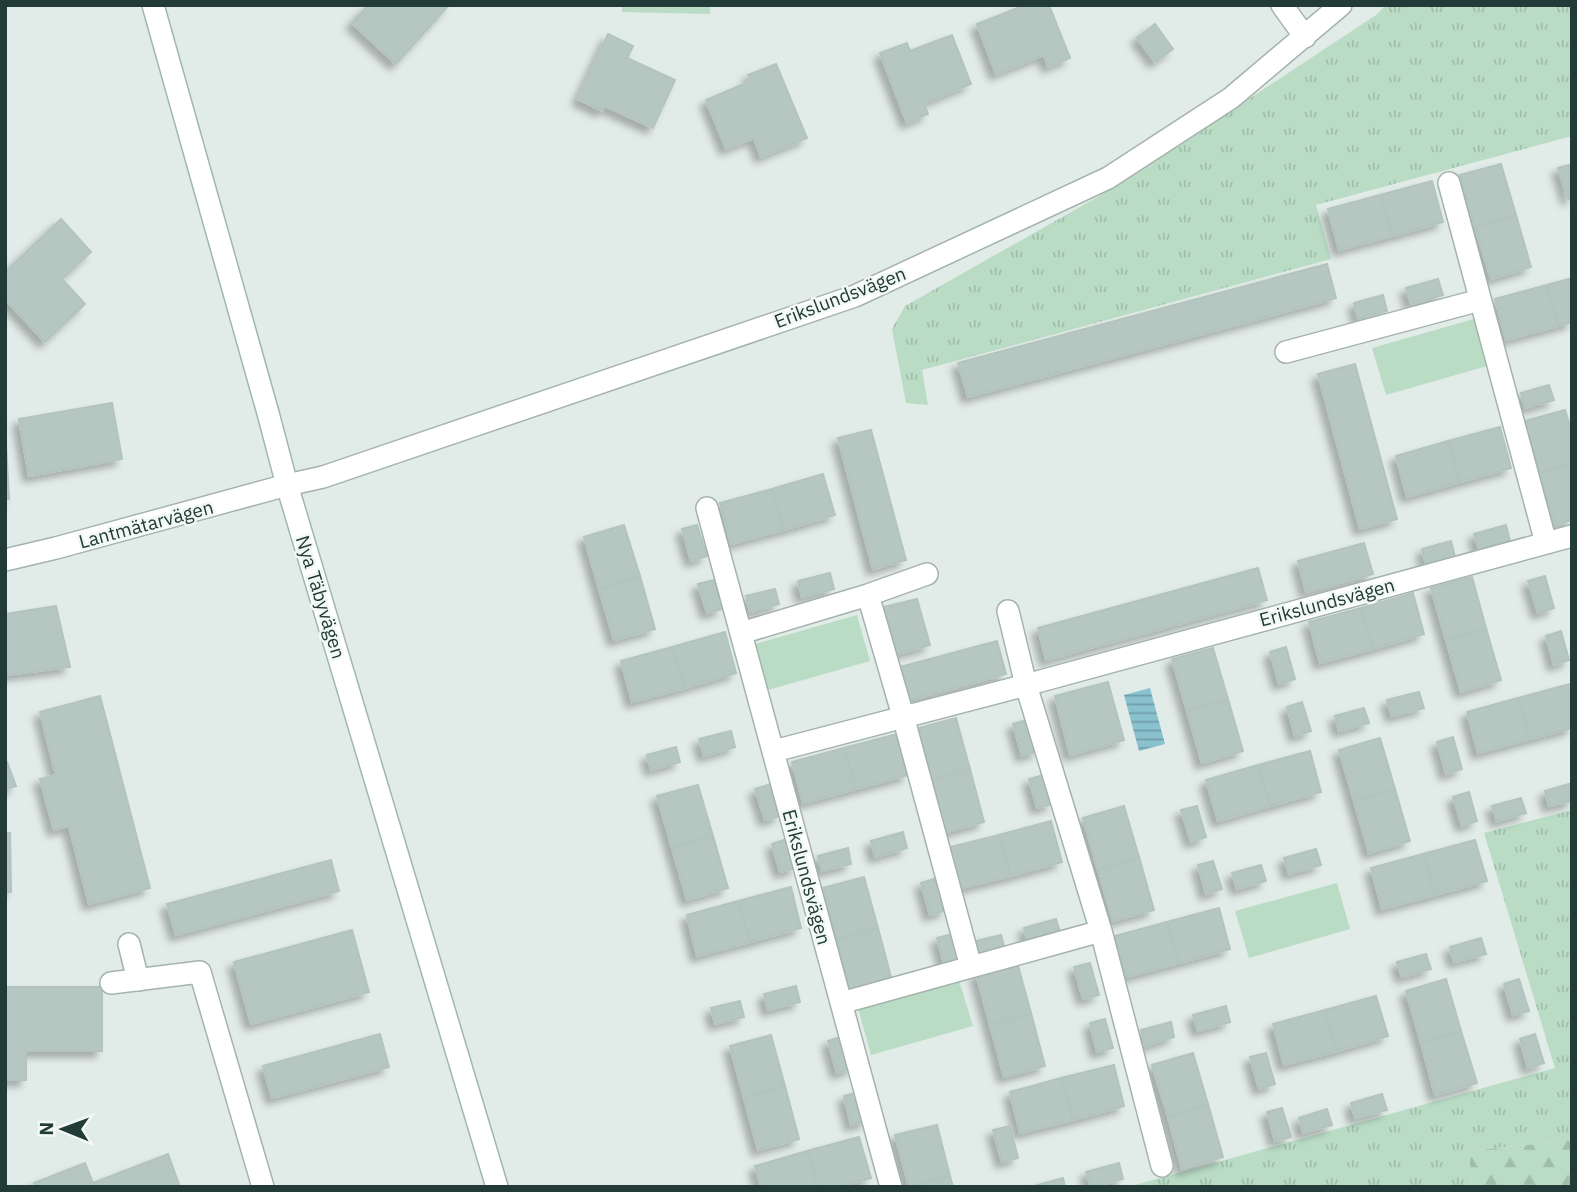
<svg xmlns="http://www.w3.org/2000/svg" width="1577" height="1192" font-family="'IBM Plex Sans',sans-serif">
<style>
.grass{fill:url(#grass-tufts)}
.forest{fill:url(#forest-firs)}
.green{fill:#badcc5}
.water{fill:url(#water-rules)}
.building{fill:#b6c6c0;stroke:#b3c4be;stroke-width:2;filter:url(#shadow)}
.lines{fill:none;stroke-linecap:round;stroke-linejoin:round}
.lane-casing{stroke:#a4b3ae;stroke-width:24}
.street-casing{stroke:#a4b3ae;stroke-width:24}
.secondary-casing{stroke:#a0b7b0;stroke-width:24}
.lane{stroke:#fff;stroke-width:21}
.street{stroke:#fff;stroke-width:21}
.secondary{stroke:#fff;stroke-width:21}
.labels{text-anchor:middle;stroke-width:5;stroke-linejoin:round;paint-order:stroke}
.street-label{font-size:19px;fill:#223b36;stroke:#f1f8f5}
</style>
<defs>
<pattern id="grass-tufts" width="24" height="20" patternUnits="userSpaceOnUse" patternTransform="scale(1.75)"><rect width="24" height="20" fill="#badcc5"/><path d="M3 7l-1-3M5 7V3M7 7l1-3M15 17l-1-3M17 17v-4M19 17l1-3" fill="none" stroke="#a0beaa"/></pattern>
<pattern id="forest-firs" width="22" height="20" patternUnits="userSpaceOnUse" patternTransform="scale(1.75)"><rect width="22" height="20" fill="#badcc5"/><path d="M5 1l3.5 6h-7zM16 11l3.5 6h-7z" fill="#a0beaa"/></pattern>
<pattern id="water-rules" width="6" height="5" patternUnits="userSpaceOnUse" patternTransform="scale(1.75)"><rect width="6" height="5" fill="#89c1cf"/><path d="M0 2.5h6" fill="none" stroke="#709ea9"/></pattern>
<filter id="shadow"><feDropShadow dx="-6" dy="6" stdDeviation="3.5" flood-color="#0004"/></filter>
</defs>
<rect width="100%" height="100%" fill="#e1ebe7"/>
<path class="grass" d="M1386 5H1572V136L1316 205 1331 259 922 370 928 405 906 403 892 329 905 306 1117 186 1376 15Z
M1572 810V1140L1470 1151 1472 1187H1128L1555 1068 1484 833Z"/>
<path class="forest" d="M1572 1140V1187H1472L1469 1151Z"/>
<path class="green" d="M622 5H710V14L622 12Z
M1474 319 1487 366 1386 395 1372 348Z
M857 615 870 661 768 690 755 644Z
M1337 883 1350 929 1249 958 1235 911Z
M959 980 973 1026 871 1055 858 1008Z"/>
<path class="water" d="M1150 688 1165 744 1139 751 1124 695Z"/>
<path class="building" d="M368 5H449L396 64 352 23Z
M1049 5 1070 58 1048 67 1044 55 996 74 977 24 1025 5Z
M1155 24 1173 49 1155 62 1137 38Z
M608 34 633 46 627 58 675 80 653 128 605 106 602 111 578 99Z
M952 35 971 84 924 103 928 114 907 123 880 53 907 43 910 51Z
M776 64 807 138 761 157 754 138 726 149 706 100 751 81 748 75Z
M1501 164 1516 215 1475 227 1460 175Z
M1572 164V198L1568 199 1558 168Z
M1432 181 1443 222 1392 236 1380 195Z
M1380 195 1392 236 1339 250 1328 209Z
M1516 215 1531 267 1491 279 1475 227Z
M61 219 91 252 62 279 85 304 45 342 5 299V272Z
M1327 264 1336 298 968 397 958 363Z
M1572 278V322L1558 326 1547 285Z
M1438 279 1443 295 1411 304 1406 288Z
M1547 285 1558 326 1506 340 1495 299Z
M1383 295 1387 311 1358 319 1354 303Z
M1355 364 1397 519 1360 529 1318 374Z
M1549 385 1554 400 1525 408 1521 393Z
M112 403 122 459 29 476 19 419Z
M1565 410 1572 432V463L1539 473 1525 421Z
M1500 427 1511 468 1460 482 1448 441Z
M871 430 906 560 873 569 838 438Z
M1448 441 1460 482 1407 497 1396 456Z
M5 444H6L9 499H5Z
M1572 463V520L1555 525 1539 473Z
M823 474 835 515 783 530 772 489Z
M772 489 783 530 731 544 720 503Z
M624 525 640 576 599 589 584 537Z
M697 525 707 556 691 561 682 529Z
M1506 525 1510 541 1479 550 1474 534Z
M1451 541 1455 557 1426 565 1422 549Z
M1364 543 1373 574 1306 592 1298 561Z
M1258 568 1267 600 1046 660 1038 628Z
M830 573 834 589 802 597 798 581Z
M640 576 655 629 614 640 599 589Z
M1545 576 1554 608 1538 613 1528 581Z
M1472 577 1486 628 1446 640 1431 588Z
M714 580 722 609 707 613 698 584Z
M775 589 779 604 750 612 746 596Z
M1413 593 1424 634 1373 649 1361 608Z
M917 599 930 645 897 654 884 607Z
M56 606 70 667 5 675V614Z
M1361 608 1373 649 1320 663 1309 622Z
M1486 628 1501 680 1461 692 1446 640Z
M1561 631 1569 660 1554 665 1546 636Z
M725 632 736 673 685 688 672 647Z
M997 641 1006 674 908 700 900 667Z
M672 647 685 688 632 702 621 661Z
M1286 647 1295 679 1279 684 1270 652Z
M1213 648 1228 699 1187 711 1172 659Z
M1108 682 1124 740 1070 755 1055 696Z
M1570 684 1572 689V728L1530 739 1518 698Z
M1419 692 1424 708 1392 716 1387 700Z
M100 696 150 888 89 904 69 826 54 830 40 779 56 775 40 712Z
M1518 698 1530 739 1478 753 1467 712Z
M1228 699 1243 751 1202 763 1187 711Z
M1302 702 1311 731 1295 736 1287 707Z
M1364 708 1369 723 1339 731 1335 716Z
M956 718 970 769 929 781 916 729Z
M1030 719 1038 751 1022 756 1013 724Z
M731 731 735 747 704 756 699 739Z
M897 734 908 775 856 789 844 748Z
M1453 737 1462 769 1446 774 1437 742Z
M1380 738 1395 789 1354 801 1339 750Z
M676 747 680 762 651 770 647 755Z
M844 748 856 789 803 803 792 762Z
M1310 751 1321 792 1270 806 1258 765Z
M5 762H7L16 786 5 789Z
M1258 765 1270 806 1218 821 1206 780Z
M970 769 984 822 943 833 929 781Z
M1044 775 1052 804 1037 808 1029 779Z
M1572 783V801L1549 806 1545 791Z
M771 784 780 816 765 820 755 789Z
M698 785 713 836 672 848 657 796Z
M1395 789 1410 841 1369 853 1354 801Z
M1469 792 1477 821 1462 826 1453 797Z
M1521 798 1526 813 1497 821 1492 806Z
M1124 806 1139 857 1098 870 1083 818Z
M1197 806 1206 837 1191 842 1181 810Z
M1051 821 1062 862 1011 876 999 835Z
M903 832 907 848 875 857 871 841Z
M5 833H10L11 892H5Z
M999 835 1011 876 958 889 947 848Z
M713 836 728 888 687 900 672 848Z
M787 839 796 868 780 872 772 844Z
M1475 840 1487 881 1435 895 1423 854Z
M848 848 851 864 822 871 818 856Z
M1316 849 1321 865 1289 874 1284 858Z
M1423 854 1435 895 1382 909 1371 868Z
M1139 857 1154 910 1113 921 1098 870Z
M331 860 339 891 176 935 167 904Z
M1213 861 1222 889 1206 894 1198 865Z
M1261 865 1266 881 1237 889 1232 873Z
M864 877 878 928 837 940 823 888Z
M937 878 946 910 930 915 921 883Z
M791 887 801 928 750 942 738 901Z
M738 901 750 942 697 956 687 915Z
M1219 908 1230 949 1179 963 1167 922Z
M1056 919 1061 935 1028 944 1024 928Z
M1167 922 1179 963 1126 977 1115 936Z
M878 928 892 981 850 992 837 940Z
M352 930 369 992 251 1024 234 962Z
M952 934 960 963 945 967 937 938Z
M1001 935 1005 950 976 958 972 942Z
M1481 938 1486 954 1454 962 1450 947Z
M1426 954 1431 969 1402 977 1397 962Z
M1017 962 1031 1013 990 1025 976 973Z
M1090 963 1099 995 1083 999 1074 967Z
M1446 979 1461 1031 1421 1043 1406 991Z
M1519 979 1529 1011 1513 1015 1504 984Z
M796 986 800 1002 768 1010 764 994Z
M5 987H102V1051H26V1080H5Z
M1376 996 1388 1036 1337 1051 1325 1010Z
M740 1001 744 1017 715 1024 711 1008Z
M1226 1006 1230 1022 1198 1031 1193 1015Z
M1325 1010 1337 1051 1284 1065 1273 1024Z
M1031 1013 1045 1066 1004 1077 990 1025Z
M1105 1019 1113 1048 1097 1052 1090 1023Z
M1171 1022 1174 1037 1145 1046 1141 1030Z
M1461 1031 1477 1083 1435 1095 1421 1043Z
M380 1034 389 1067 272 1098 263 1066Z
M1535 1034 1544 1063 1528 1068 1520 1039Z
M771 1035 785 1086 744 1098 730 1046Z
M844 1036 853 1068 837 1073 828 1041Z
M1193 1053 1208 1104 1168 1117 1152 1065Z
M1266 1053 1275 1084 1259 1089 1250 1057Z
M1114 1065 1124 1106 1073 1120 1061 1078Z
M1061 1078 1073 1120 1020 1133 1010 1092Z
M785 1086 799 1139 758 1150 744 1098Z
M859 1092 867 1121 851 1125 844 1096Z
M1382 1094 1387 1110 1355 1118 1351 1103Z
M1208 1104 1223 1157 1182 1169 1168 1117Z
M1282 1108 1291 1137 1275 1141 1267 1112Z
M1327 1109 1332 1125 1303 1133 1299 1118Z
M937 1125 950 1176 909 1187 895 1135Z
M1010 1126 1018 1158 1002 1162 993 1130Z
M859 1137 871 1178 839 1187H818L807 1151Z
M807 1151 818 1187H761L755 1166Z
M168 1154 180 1187H36L34 1183 85 1163 93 1183Z
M1119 1163 1123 1179 1091 1187 1086 1172Z
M950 1176 953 1187H911Z
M1063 1178 1065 1187H1034V1186Z"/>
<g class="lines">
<g class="lane-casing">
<path id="lane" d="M1449 183 1546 543
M1286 352 1480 300
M707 508 891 1187
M1008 611 1026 685 1101 931 1162 1166
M741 633 868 595 927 574
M774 751 1026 685 1572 536
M129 944 138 980
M971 967 1101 931
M841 1003 971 967 903 716 868 595"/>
</g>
<g class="street-casing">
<path id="street" d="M1282 5 1305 37
M5 560 56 548 287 485 323 477 855 296 1108 178 1231 98 1341 5
M111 983 200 972 263 1187"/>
</g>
<g class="secondary-casing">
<path id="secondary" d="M153 5 268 413 287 485 497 1187"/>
</g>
<use href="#lane" class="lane"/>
<use href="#street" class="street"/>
<use href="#secondary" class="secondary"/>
</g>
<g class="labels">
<g class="street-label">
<text transform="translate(840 297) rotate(-21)" y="7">Erikslundsvägen</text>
<text transform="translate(146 524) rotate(-15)" y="7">Lantmätarvägen</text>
<text transform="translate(321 597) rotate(73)" y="7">Nya Täbyvägen</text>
<text transform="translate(1327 602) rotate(-15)" y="7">Erikslundsvägen</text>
<text transform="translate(807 877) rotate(75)" y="7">Erikslundsvägen</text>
</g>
</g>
<rect width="1577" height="1192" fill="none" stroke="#223b36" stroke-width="14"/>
<g transform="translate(63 1129) rotate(271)" stroke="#f1f8f5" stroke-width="5" paint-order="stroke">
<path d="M0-5L12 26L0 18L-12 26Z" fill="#223b36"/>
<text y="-10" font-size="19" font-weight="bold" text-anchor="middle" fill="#223b36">N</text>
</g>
</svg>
